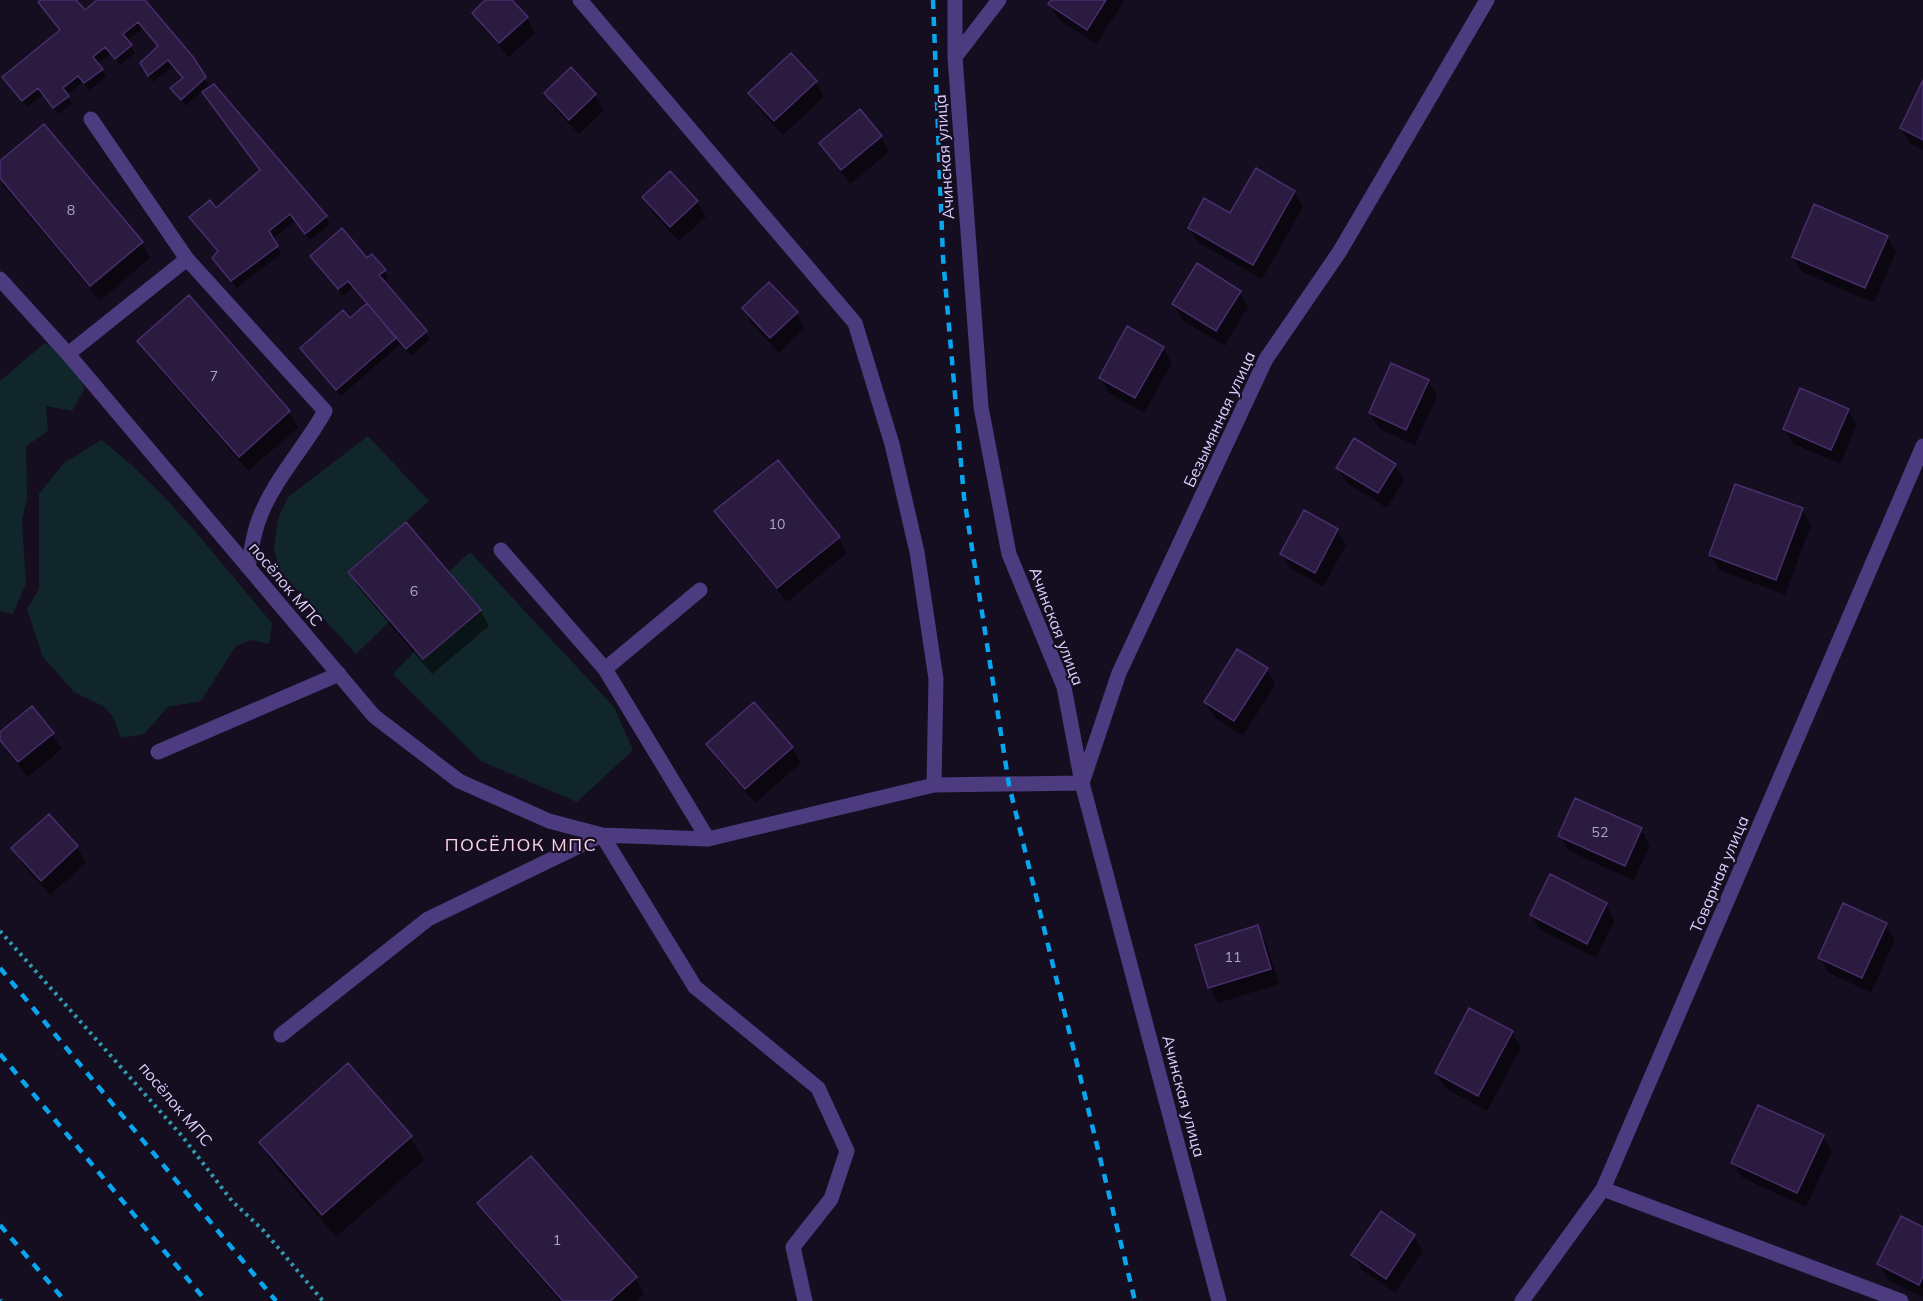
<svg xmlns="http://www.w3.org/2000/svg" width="1923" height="1301" font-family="Mulish,sans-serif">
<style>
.green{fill:#11262a}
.shadow{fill:#0007}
.building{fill:#2b1b41;stroke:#482e6c;stroke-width:1.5}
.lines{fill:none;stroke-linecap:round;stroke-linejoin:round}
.path{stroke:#329aae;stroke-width:4;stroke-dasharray:3 4.5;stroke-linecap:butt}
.lane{stroke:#4c3b7e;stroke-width:15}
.street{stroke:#4c3b7e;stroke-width:15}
.rail{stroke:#09a6ef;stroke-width:4.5;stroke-dasharray:9 8;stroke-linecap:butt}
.labels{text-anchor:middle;stroke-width:4.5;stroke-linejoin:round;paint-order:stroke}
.number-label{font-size:14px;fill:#b2a2ce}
.street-label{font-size:16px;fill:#dfcffd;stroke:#150e21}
.neighbourhood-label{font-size:18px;letter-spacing:1.5px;fill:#fdd1e3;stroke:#150e21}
</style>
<rect width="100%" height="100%" fill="#150e21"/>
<path class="green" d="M45 343 79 358 84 390 72 411 46 406 48 431 26 446 27 498 22 521 26 583 13 614 0 611V381Z
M368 436 429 501 348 571 390 621 356 654 279 570 274 548 278 519 288 497Z
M101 440C166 488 219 562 272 623L269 644 250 640 235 647 201 701 168 707 144 734 121 738 113 717 103 706 74 692 43 657 27 609 39 589V494L64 463Z
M470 552 614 707 633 750 577 802 481 761 393 674 415 651 423 659 481 610 449 572Z"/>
<path class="shadow" d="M44 0H74L84 12 100 0H147L145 2 209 85 186 106 172 89 183 79 173 67 153 82 142 63 159 48 143 28 127 41 135 53 120 65 110 54 97 64 106 77 89 90 83 82 67 95 72 104 58 114 43 95 27 107 3 77 61 31Z
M488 0H510L527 17 535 33 509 57 483 28 474 13Z
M1053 0H1125L1096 44 1059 20 1050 4Z
M815 82 824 97 783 135 759 109 750 93Z
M1923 84V150L1910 144 1901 128Z
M546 93 595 95 604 110 579 134 555 109Z
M880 136 889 152 850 184 821 144Z
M0 163 141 242 88 286 2 184Z
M261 171 325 217 330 224 310 240 295 221 272 239 281 254 237 288 213 258 219 253 195 224Z
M1294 192 1303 207 1262 279 1198 243 1189 228Z
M644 197 697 202 706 217 679 241 653 213Z
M1887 237 1896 252 1874 303 1802 272 1793 257Z
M142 243 150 258 100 301 90 289Z
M311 256 367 260 384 271 389 278 383 282 430 339 411 356 401 344 341 396 302 348 350 320 368 305 353 287 343 296Z
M1239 292 1248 307 1225 346 1182 320 1173 304Z
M189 298 289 412 298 428 248 471 148 356 139 341Z
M743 308 796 313 805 328 779 353 752 324Z
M1163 348 1172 363 1144 413 1109 393 1100 378Z
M1428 381 1437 396 1415 445 1379 429 1370 413Z
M1848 410 1857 425 1840 464 1793 444 1784 429Z
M1395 465 1404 480 1387 508 1347 483 1338 468Z
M1802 509 1811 525 1785 595 1719 570 1710 555Z
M716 511 838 537 847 553 787 602 725 527Z
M1337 530 1346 545 1323 587 1291 569 1282 554Z
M350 572 480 610 489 626 432 674 358 587Z
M1267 669 1275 685 1243 736 1214 717 1205 702Z
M754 704 792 748 801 763 755 803 717 759 708 744Z
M32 708 62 749 28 777 7 751 0 734Z
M49 816 77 847 86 863 50 895 22 864 13 848Z
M1641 829 1650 845 1634 881 1569 851 1560 836Z
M1606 905 1615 920 1596 958 1540 930 1531 915Z
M1886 925 1895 940 1871 993 1829 973 1820 958Z
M1257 927 1266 943 1279 984 1218 1003 1210 987Z
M1512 1032 1521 1048 1487 1111 1445 1088 1436 1073Z
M1823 1136 1832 1152 1806 1207 1742 1178 1733 1163Z
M410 1137 424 1160 336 1237 274 1165 260 1142Z
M530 1158 636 1278 644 1294 636 1301H560L488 1218 479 1203Z
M1923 1229V1297L1888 1280 1879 1264Z
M1414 1236 1423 1251 1395 1293 1362 1270 1353 1255Z"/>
<path class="building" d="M41 0H76L85 10 97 0H145L194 58 206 77 181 100 170 88 183 78 168 60 148 76 140 63 158 46 138 22 123 34 132 45 115 59 105 47 93 57 103 69 84 83 78 76 63 88 69 96 53 108 38 88 22 101 2 77 60 30 38 2Z
M485 0H512L528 17 499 43 472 13Z
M1051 0H1106L1087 30 1048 4Z
M791 53 817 81 774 121 748 93Z
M571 67 596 94 569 120 544 93Z
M1923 80V140L1900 128Z
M214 84 327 216 305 234 290 214 269 231 278 246 231 281 212 258 218 251 189 217 210 200 216 208 260 170 202 92Z
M860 109 882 136 841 170 819 143Z
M44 124 143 242 90 286 0 178V161Z
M1256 168 1295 191 1253 265 1188 228 1204 198 1230 213Z
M670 171 698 201 670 227 642 197Z
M1814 204 1888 236 1865 288 1792 257Z
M342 228 367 258 372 254 386 270 379 275 427 331 406 349 348 281 338 289 310 256Z
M1197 263 1241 291 1216 331 1172 304Z
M769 282 798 312 770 338 742 308Z
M189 295 290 411 239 457 137 341Z
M367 303 396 338 336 390 300 348 343 310 350 318Z
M1127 326 1164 347 1135 398 1099 378Z
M1391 363 1429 380 1406 430 1369 413Z
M1800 388 1849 409 1831 450 1783 429Z
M1354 438 1396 464 1378 493 1336 468Z
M778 460 840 537 777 588 714 511Z
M1735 484 1803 508 1776 580 1709 555Z
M1304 510 1338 529 1315 573 1280 554Z
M406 522 481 610 423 659 348 572Z
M1237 649 1268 668 1234 721 1204 702Z
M754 702 793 747 745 789 706 744Z
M32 706 54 733 18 762 0 740V732Z
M1575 798 1642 828 1625 866 1558 836Z
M49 814 78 846 41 881 11 848Z
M1550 874 1607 903 1587 944 1530 915Z
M1843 903 1887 923 1862 978 1818 958Z
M1258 925 1271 969 1208 988 1195 945Z
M1469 1008 1513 1031 1478 1096 1435 1073Z
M348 1063 412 1136 322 1215 259 1142Z
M1758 1105 1824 1135 1797 1193 1731 1163Z
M531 1156 637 1277 610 1301H563L477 1203Z
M1381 1211 1415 1235 1386 1279 1351 1255Z
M1901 1216 1923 1227V1276L1919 1285 1877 1264Z"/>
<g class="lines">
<path class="path" d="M0 931 182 1136 232 1201 264 1231 323 1301"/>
<path class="lane" d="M91 119 187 259
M68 354 187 259 325 411C304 449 272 481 258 522 253 536 251 552 248 567
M501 550 605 669
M700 590 605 669 708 839
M158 752 339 674
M1603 1189 1901 1301"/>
<path class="street" d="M580 0 855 323 892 444 917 552 936 679 934 785
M955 0V57L981 407 1009 554 1064 687 1082 783 1219 1301
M955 57 999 0
M0 279 68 354 374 716 459 781 549 821 602 835 695 987 818 1088 847 1151 831 1199 793 1247 805 1301
M281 1035 428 919 602 835 708 839 934 785 1082 783 1119 673 1266 359 1340 251 1487 0
M1522 1301 1603 1189 1923 446"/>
<path class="rail" d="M933 0 943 258 964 497 1009 785 1135 1301
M0 968 276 1301
M0 1054 206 1301
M0 1225 65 1301
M0 1300 1 1301"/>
</g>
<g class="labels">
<g class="number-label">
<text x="71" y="215">8</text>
<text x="214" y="381">7</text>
<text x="777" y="529">10</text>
<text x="414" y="596">6</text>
<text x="1600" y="837">52</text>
<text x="1233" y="962">11</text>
<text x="557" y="1245">1</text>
</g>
<g class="street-label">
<text transform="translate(944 157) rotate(-94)" y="6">Ачинская улица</text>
<text transform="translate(1219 419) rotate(-65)" y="6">Безымянная улица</text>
<text transform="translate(286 584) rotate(50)" y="6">посёлок МПС</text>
<text transform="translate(1057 626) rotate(69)" y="6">Ачинская улица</text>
<text transform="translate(1719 874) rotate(-67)" y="6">Товарная улица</text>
<text transform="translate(1184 1096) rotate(75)" y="6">Ачинская улица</text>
<text transform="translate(176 1104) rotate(50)" y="6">посёлок МПС</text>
</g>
<g class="neighbourhood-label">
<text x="521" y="851">ПОСЁЛОК МПС</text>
</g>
</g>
</svg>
